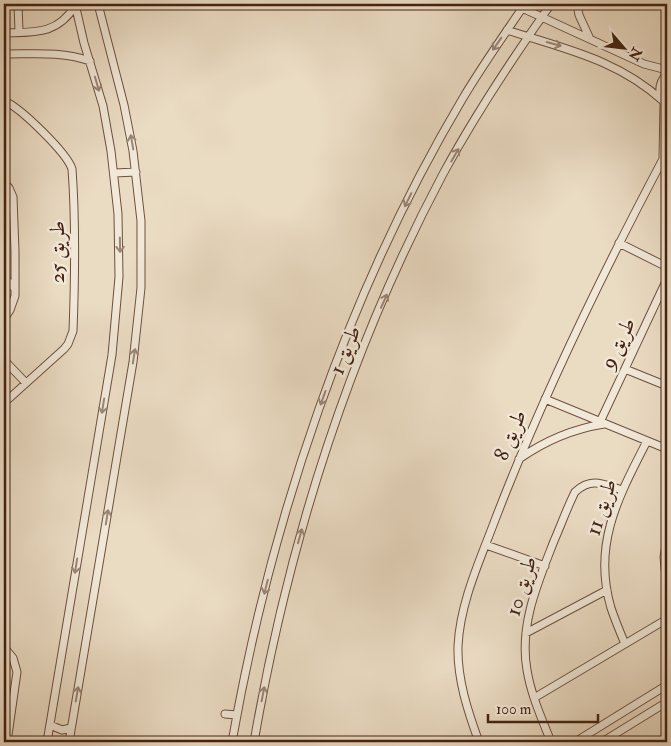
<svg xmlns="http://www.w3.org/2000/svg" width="671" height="746" font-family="'IM FELL Double Pica',Amiri,serif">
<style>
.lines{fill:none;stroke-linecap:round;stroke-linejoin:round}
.minor-casing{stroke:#6e503f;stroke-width:9}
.minor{stroke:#f1e8d8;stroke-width:7}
.oneway{stroke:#9a8576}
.labels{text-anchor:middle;stroke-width:5;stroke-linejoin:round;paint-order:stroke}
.street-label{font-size:21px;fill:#442213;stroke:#f1e8d8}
</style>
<rect width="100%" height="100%" fill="#eadbc3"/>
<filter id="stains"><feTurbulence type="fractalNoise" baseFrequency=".004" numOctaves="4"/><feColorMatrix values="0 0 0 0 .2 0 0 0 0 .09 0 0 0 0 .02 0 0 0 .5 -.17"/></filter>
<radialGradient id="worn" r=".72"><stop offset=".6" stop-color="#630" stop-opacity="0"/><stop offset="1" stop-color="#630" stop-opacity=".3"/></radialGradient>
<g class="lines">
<g class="minor-casing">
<path id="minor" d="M18 4 19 32
M577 4 579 15 590 39
M522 8 644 64 667 70
M507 30C564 49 617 59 663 101
M4 33C34 32 57 35 75 6
M4 54C33 54 62 51 90 61
M662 100C658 90 660 81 667 74
M4 101C20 107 67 153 72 169 76 223 75 277 73 331L68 344 64 349 4 403
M663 158 664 103
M115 173 136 172
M4 182 9 188 13 197 15 251V296L10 310 4 319
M619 243 667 267
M4 277 15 289
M4 360 26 383
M625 369 667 386
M545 399 667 449
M600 422 667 279
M519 459C546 440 572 429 604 424
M667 539 664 557 667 588
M486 545 545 566
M526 633 607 590
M625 644C620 632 615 620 611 608 592 544 619 496 647 441
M4 647 13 658 17 672 7 742
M534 698 667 619
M225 714 237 715
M50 725 62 730 71 728
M47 742 112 355 119 277 118 214 111 151 103 106 84 43 75 4
M69 742 133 362 141 288V221L133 151 124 105 98 4
M232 742C271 520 347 293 463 98 482 66 504 35 525 4
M254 742C288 545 349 351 443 174 475 115 512 59 551 4
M479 742C468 712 457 679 458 646 460 603 480 560 495 520 543 395 601 276 663 159L667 154
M551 742C542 719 531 695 527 670 519 625 538 582 554 541 561 525 567 508 575 492 591 477 603 484 622 490
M575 742 667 685
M602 742 667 702"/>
</g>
<use href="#minor" class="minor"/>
</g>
<defs><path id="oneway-shaft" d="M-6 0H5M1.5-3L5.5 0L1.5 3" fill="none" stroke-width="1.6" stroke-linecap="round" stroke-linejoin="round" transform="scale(1.25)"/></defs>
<g class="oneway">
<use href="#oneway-shaft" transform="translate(497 44) rotate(125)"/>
<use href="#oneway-shaft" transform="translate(554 44) rotate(16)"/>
<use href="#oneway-shaft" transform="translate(97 84) rotate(74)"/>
<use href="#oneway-shaft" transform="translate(132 142) rotate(-100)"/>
<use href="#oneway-shaft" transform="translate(455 155) rotate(-60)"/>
<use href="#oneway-shaft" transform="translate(408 200) rotate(116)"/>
<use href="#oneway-shaft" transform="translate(120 245) rotate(89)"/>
<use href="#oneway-shaft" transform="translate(384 301) rotate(-66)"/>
<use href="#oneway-shaft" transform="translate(134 356) rotate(-81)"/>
<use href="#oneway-shaft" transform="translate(323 398) rotate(110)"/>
<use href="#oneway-shaft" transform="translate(103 406) rotate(99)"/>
<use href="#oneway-shaft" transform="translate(107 517) rotate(-81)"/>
<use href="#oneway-shaft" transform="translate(300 536) rotate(-74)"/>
<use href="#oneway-shaft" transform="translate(76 566) rotate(99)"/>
<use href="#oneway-shaft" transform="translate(266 587) rotate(104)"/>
<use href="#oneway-shaft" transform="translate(77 694) rotate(-80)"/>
<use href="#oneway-shaft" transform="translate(263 694) rotate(-79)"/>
</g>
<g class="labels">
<g class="street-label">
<text transform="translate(57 252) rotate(-90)" y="7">طريق 25</text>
<text transform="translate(618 343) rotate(-65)" y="7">طريق 9</text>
<text transform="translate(345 350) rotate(-68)" y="7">طريق 1</text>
<text transform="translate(510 435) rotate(-67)" y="7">طريق 8</text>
<text transform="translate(601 507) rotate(-72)" y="7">طريق 11</text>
<text transform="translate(521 586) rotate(-73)" y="7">طريق 10</text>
</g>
</g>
<rect width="671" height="746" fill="none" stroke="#eadbc3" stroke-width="20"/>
<rect x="5" y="5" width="661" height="736" fill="none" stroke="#442213" stroke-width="2.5"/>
<rect x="10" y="10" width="651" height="726" fill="none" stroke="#442213"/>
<g transform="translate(624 48) rotate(118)" stroke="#f1e8d8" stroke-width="4" paint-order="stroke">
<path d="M0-4L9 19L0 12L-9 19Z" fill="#442213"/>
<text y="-8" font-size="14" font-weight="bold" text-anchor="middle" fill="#442213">N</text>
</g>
<path d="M488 714v8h110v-8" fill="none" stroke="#442213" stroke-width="2.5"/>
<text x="496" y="714" font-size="15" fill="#442213" stroke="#f1e8d8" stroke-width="4" paint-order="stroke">100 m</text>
<rect width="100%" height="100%" filter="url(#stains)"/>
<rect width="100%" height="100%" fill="url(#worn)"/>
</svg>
